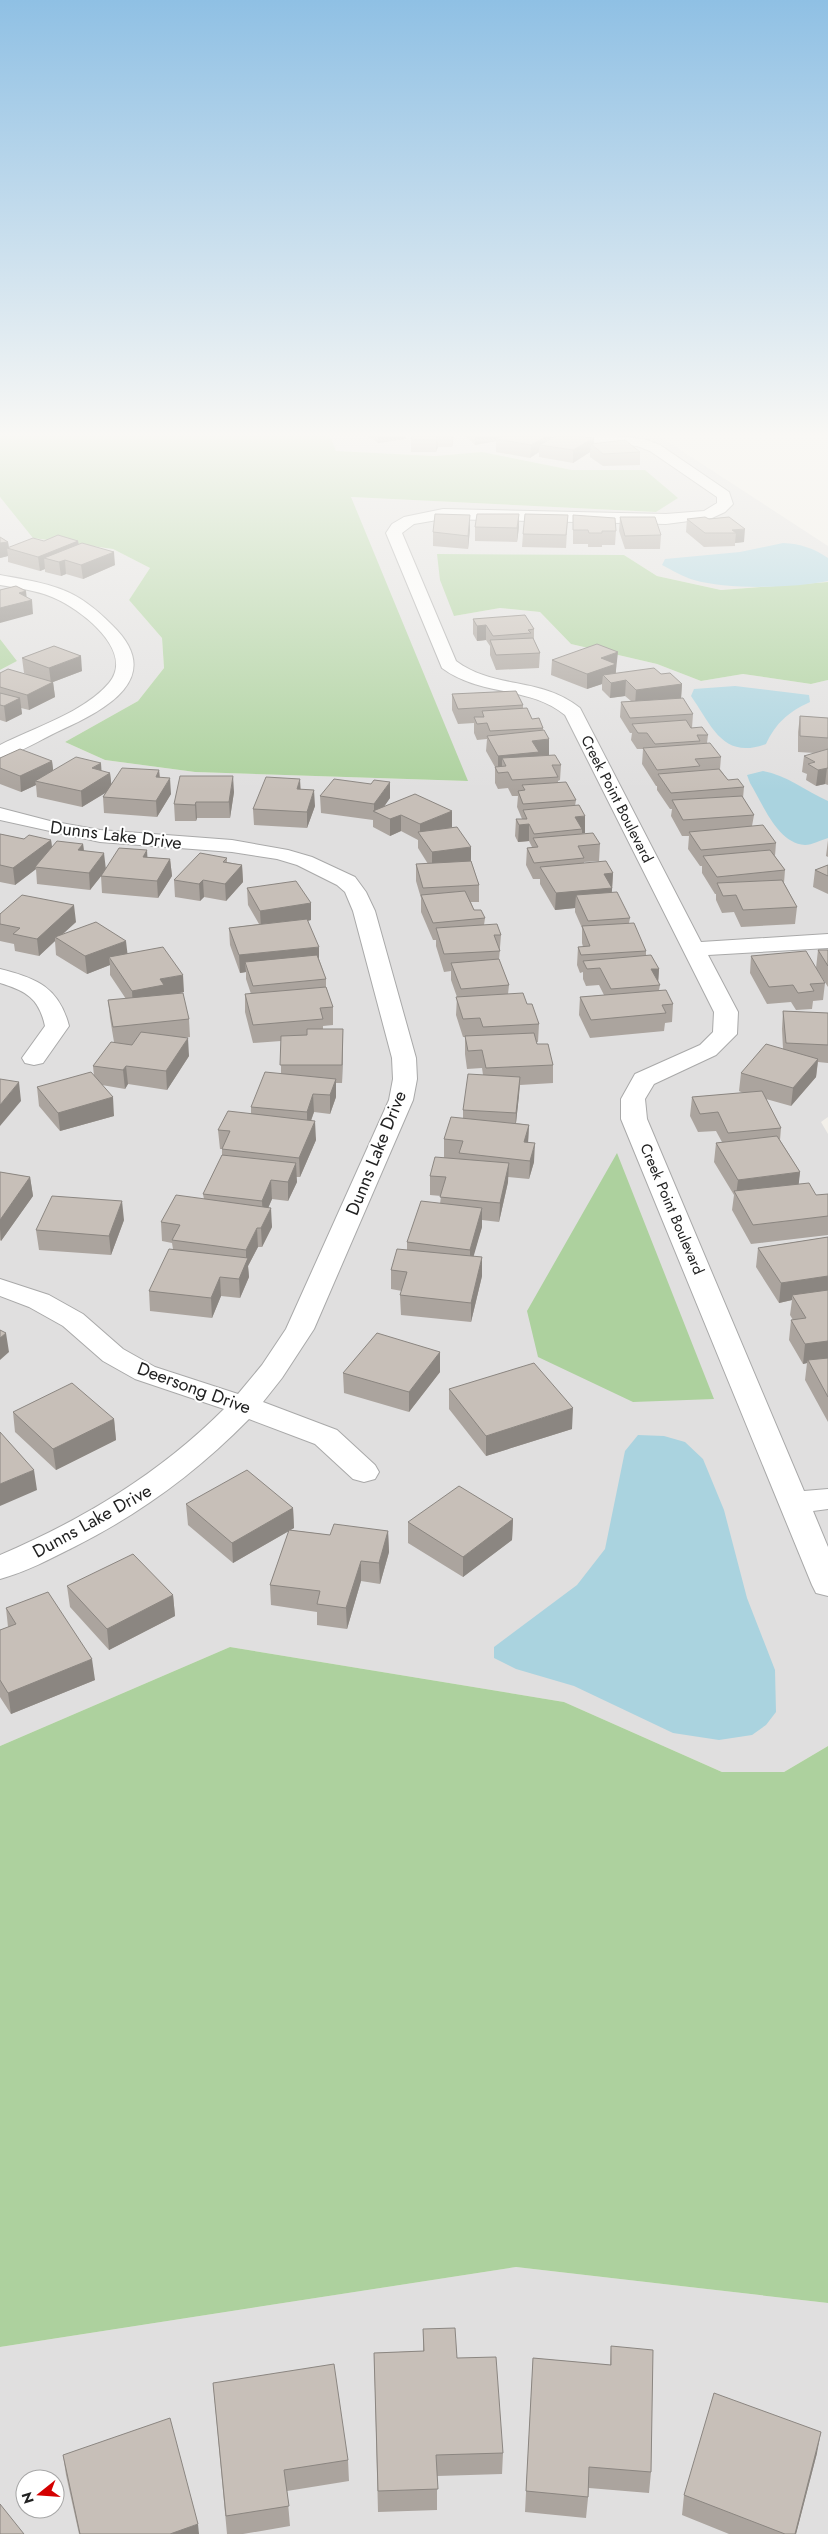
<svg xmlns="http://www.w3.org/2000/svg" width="828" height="2534" font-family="Jost,sans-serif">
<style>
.residential{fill:#e0dfdf;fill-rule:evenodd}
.forest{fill:#add19e}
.water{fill:#aad3df}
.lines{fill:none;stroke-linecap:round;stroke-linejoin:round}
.minor-casing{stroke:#a9a9a9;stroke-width:2}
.minor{fill:#fff;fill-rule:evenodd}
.wall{fill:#aba49e}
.shaded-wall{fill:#8b8681}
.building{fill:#c7bfb8;stroke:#8b8681}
.labels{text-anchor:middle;stroke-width:4;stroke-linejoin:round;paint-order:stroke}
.far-street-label{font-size:15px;fill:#222;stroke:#fff}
.street-label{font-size:18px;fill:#222;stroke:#fff}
</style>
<rect width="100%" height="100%" fill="#f2efe9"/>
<path class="residential" d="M330 436H659L828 546V582L721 590 657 576 624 555 454 616 500 608 540 612 571 644 657 664 701 681 743 674 811 684 828 680V1117L821 1122 828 1134V1746L784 1772H722L564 1702 230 1647 0 1746V670L17 661 0 639V497L34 538 113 549 150 568 129 600 162 638 164 668 138 701 65 742 105 760 195 772 467 781 350 497 656 512 645 470H572L482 452 435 456 336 451Z
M516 2267 828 2303V2534H0V2347ZM25 2479H55V2509H25Z"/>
<path class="forest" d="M0 436H330L336 451 435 456 482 452 572 470H645L678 498 656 512 351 497 468 781 195 772 105 760 65 742 138 701 164 668 162 638 129 600 150 568 113 549 33 538 0 497Z
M437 554 624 555 657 576 721 590 828 582V680L811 684 743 674 701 681 657 664 571 644 540 612 500 608 454 616 440 580Z
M0 639 17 661 0 670Z
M617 1153 714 1399 633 1402 538 1357 527 1311Z
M230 1647 564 1702 722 1772H784L828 1746V2303L516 2267 0 2347V1746Z"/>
<path class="water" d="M783 543C801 544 813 548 828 558V581C794 588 727 590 694 580 683 577 672 570 662 565L665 559 740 552Z
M735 686 809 695 810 702C788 712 776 723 766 744 723 760 712 726 691 696L694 689Z
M763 771C786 775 806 791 828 801V838C821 840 812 845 805 845 777 843 763 804 750 783L747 775Z
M638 1435 664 1436 685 1442 703 1459 724 1510 747 1598 775 1670 776 1712 766 1725 752 1735 719 1740 673 1733 574 1686 516 1669 494 1658V1647L577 1585 605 1549 625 1451Z"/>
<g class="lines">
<g class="minor-casing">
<path id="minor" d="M558 436H615L644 439 660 445 729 492 733 504 725 512 712 518 666 524 443 519 414 524 402 533 456 661C495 690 540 676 580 708L701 942 828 934V948L708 955 738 1012 737 1034 716 1055 654 1084 645 1099 647 1119 804 1491 828 1489V1509L813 1511 828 1547V1596L816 1593 812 1585 621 1119V1099L635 1074 700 1045 713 1032 714 1012 565 715C528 685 481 697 442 668L386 533 392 524 404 517 443 509 666 514 704 511 717 503V497L650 451 637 446 565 440Z
M0 575C21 579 43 582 63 590 82 597 98 611 112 625 167 678 105 710 59 731 40 740 20 753 0 758V745C33 728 85 712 109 683 136 650 79 608 52 597 35 590 17 588 0 585Z
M0 808 50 821 100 830 232 840 288 850 312 857 355 877 366 892 375 911 416 1058 417 1079 413 1100 314 1329 282 1378 263 1402 337 1430 375 1465 379 1472 375 1479 364 1482 353 1479 315 1444 249 1419C197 1472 140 1514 74 1547 50 1559 26 1572 0 1579V1555C84 1519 159 1474 224 1409L135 1379 103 1361 63 1326 29 1307 0 1296V1279L49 1295 83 1314 123 1349 155 1367 238 1394 262 1365 286 1329 389 1100 393 1079 392 1058 353 911 345 892 337 885 297 865 277 859 232 852 100 842 0 820Z
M0 969C36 978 59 987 69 1026L43 1063 34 1065 25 1063 22 1058 45 1026C39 998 26 991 0 983Z"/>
</g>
<use href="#minor" class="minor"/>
</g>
<path class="wall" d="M367 436H406V439L378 443Z
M412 436H454L452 447H438L436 452H411V439Z
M465 436H551V438L594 444 640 452V465L603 466 590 457V452L573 463 539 457V452L530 458 496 452V441L475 445Z
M470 515V529L468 549 433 546V532Z
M568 515 566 548 522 547 523 534Z
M573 515 616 531 615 545H602V547H588V544H573Z
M620 517 661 535 660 549H625L619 531Z
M729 517 744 542 735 543V546L704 547 686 532 687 519H709Z
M475 527H519L517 542 475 541Z
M0 537 8 542 9 548 44 541H78L79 544 115 565 83 579 66 574 61 576 45 572V569L40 571 8 562V556L0 558Z
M473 619 534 629V640L540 653 539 668 496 670 490 655V646L486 640 477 641 473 634Z
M22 658 82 671 53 682 55 697 29 710 21 708 22 714 6 722 0 720V673L31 676 24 673Z
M552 660 617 667H616V673L661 674 682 684 681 698 693 714 692 728 708 735 707 743 721 757 720 769 728 780 744 787 743 798 754 815 752 826 776 843 775 856 785 870 784 883 797 907 795 924 741 927 734 912 722 913 716 900V894H715L702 873V866H700L688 849 689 836H682L671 816 672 809H670L657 790V786H656L642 764 643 749H637L631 740 632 733H630L620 717 621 702 631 701 625 696 610 698 602 690V684L587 689 551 675Z
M452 694 523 705V708L532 719 543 728V731L549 755 561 765 560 780 558 781V782L576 800 575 806 585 833 582 834 600 844 599 861 584 862V863L613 873 612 890 611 892 630 918 629 923 646 951V955L659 969 658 982 660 985 659 990 673 1004 672 1022 665 1023 664 1031 590 1038 579 1015 580 997 604 995 599 985 586 986 583 979V972L580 973 577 965 578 947H583L582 943V928L575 912V908L555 910 540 884V879H533L526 865 527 848 532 847 529 841 518 842 515 836 516 819H522L517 807 518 796H512L508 788 498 789 495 783V767L486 751 487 739 477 740 474 733V723L458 724 452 710Z
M800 716 828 718V785L825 784 816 786 806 780 807 774 802 772 804 756 815 753 798 752V732Z
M0 758 52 761 53 770 102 771 110 773 111 784 159 770 160 777 171 794 157 817 104 813 103 797 106 792 82 807 37 797 36 785 21 792 0 784Z
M301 790 315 806 307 828 254 825 253 809Z
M234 792 230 818H197L196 821H175L174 804Z
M320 796 390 798 384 806 452 827 471 861 479 885V902H471L474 910 485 918 484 925 501 935 499 960 509 985 508 994 527 1004 539 1024 538 1042H536L537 1044 553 1065V1083L520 1085 519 1095 516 1123 529 1125 528 1142 534 1162 529 1179 508 1177V1182L499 1222 482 1220V1227L473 1256 482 1276 471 1322 401 1315 400 1295 402 1291 391 1289V1270L407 1250V1242L440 1204 441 1196 430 1195V1176L444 1157V1139L463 1118V1110L483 1075 482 1068 467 1069 465 1054V1037H463L456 1015 457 997 451 980V971L444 972 436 946V940H433L421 912V898L416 881V864H428L418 848V840L401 831 390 836 373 827V820L321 813Z
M0 834 24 839 51 840 52 847 83 844 84 851 106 868 147 857 170 859 172 876 158 898 102 893 101 876 90 890 37 884 36 869 15 885 0 882Z
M828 840V857L826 856Z
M227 858V862L242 865 243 882 226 901 204 897 200 901 175 897 174 880Z
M828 865V894L813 887 815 870Z
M247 888 311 903V920L308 921 319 959 326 979V987L333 1007V1025L323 1026V1029H343L342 1083H336V1097L330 1114 314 1112 311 1121 316 1140 300 1177H296L297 1182 288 1201 272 1199 268 1208 272 1227 262 1247H258L248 1266 249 1277 240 1298 221 1296 212 1318 150 1311 149 1291 173 1249 172 1243 162 1241 161 1222 204 1199 203 1194 222 1155V1149H220L218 1130 251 1114V1107L281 1074V1041L253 1043 245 1012V994H251L246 979V972L240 973 230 945 229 928 259 924 248 905Z
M0 914 76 922 62 935 127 954 184 992 177 994 189 1019 190 1037 184 1038 189 1056 167 1090 128 1084 125 1089 102 1085 114 1116 60 1131 39 1106 37 1087 94 1076 93 1066 114 1042 110 1018 108 1000 126 999 110 975V965L87 974 56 955 55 941 39 956 15 951 14 944 0 941Z
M818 950H828V987L816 968Z
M751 956 825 983 823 1000 813 1001 812 1009 796 1010 791 1002 767 1004 750 973Z
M783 1011 828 1013V1063L818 1062 816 1077 791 1106 766 1099 781 1128 780 1140 800 1172 798 1184 816 1195H828V1235L751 1244 732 1210 734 1195 714 1162 716 1143 722 1142 716 1131 698 1132 690 1116 692 1097 743 1093 739 1091 741 1073 783 1049 782 1029Z
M0 1172 30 1177 33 1196 1 1241 0 1240Z
M124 1220 111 1255 39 1250 36 1230Z
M828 1237V1422L805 1380 807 1363 803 1364 789 1340 791 1320H793L790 1315 792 1300 779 1303 756 1267 758 1248Z
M440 1352V1372L409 1412 344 1393 343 1373Z
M449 1389 572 1429 486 1456 449 1409Z
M13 1412 114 1419 116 1440 56 1470 15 1432Z
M186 1504 293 1508 294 1528 290 1530 330 1535 388 1531 389 1552 380 1584 361 1581 347 1629 317 1625V1612L271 1605 270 1585 289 1531 233 1563 188 1525Z
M513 1519 512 1540 463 1577 408 1543V1522Z
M67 1586 173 1595 175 1616 109 1650 70 1607Z
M6 1608 95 1680 11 1714 0 1697V1630L8 1627Z
M423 2329 457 2358 503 2453 502 2474 437 2476V2510L378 2512 374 2353 423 2351Z
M611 2346 651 2472 649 2493 589 2488 586 2518 525 2512 533 2358 610 2365Z
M213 2383 348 2460 349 2481 287 2491 290 2526 243 2534H227Z
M817 2453 796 2534H729L682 2515 684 2495Z
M63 2455 199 2534H79L66 2475Z"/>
<path class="shaded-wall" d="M378 436H406V439L378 443Z
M437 436 438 447 436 452V440Z
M452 436H454L452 447Z
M475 436H506L496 439V441L475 445Z
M547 436H551V446L540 445 539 452 530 458 531 445Z
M594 438V446L591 444 590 452 573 463V450Z
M519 514V527L517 542V528Z
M470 515V529L468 549V536Z
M745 529 744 542 735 543 736 533 732 530Z
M78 541 80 555 65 561 66 574 61 576 59 562 44 558 45 569 40 571 38 557Z
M8 542 9 549 7 548 8 556 0 558V543Z
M114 552 115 565 83 579 81 565Z
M26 591 27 601 32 600 33 614 0 623V608L19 593Z
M486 625V640L477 641V626Z
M618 652 615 679 603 675 602 684 587 689V674L601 658Z
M81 656 82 671 53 682 55 697 29 710 27 695 51 683 49 668Z
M626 680 625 696 610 698 611 683Z
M682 684 681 699 635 705 636 690Z
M20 698 22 714 6 722 4 706Z
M549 739V755L506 766 502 758V771H498V756L532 741Z
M52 761 54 777 35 781 36 785 21 792 20 776Z
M101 763 102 778 110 773 112 789 82 807 81 791 92 768Z
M827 768 825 784 816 786 818 770Z
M159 770 160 786 156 777Z
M233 776 234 792 230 818 229 802Z
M170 778 171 794 157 817 156 801Z
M300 779 301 795 297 789Z
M390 782V798L379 814 374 812V804Z
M314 790 315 806 307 828V812Z
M196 802 197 818 196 821 195 805Z
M452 811V827L420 835V824Z
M401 815V831L390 836V819Z
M585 816V833H582V829L575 817Z
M529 824V841L518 842 519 825Z
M51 840 53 856 35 867 36 869 15 885 13 868Z
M83 844 85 860 78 850Z
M471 847V864L432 869V852Z
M147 850 148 867 143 857Z
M104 853 106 870 90 890 89 873Z
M170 859 172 876 158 898 157 881Z
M242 865 243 882 226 901 225 884Z
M613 873 611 905 576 895 575 908 555 910 556 893 604 874Z
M203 880 204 897 200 901 199 884Z
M311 903V920L261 928 260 911Z
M74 905 76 922 57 939 55 937V941L39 956 37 939Z
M126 941 128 958 109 957 110 965 87 974 85 956Z
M319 947V964L245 962 246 972 240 973 239 955Z
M651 969H659L658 985Z
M183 975 184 992 164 996 133 1009 132 991 160 979Z
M343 1029V1047L342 1083V1065Z
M188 1038 189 1056 167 1090 166 1071Z
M818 1059 816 1077 791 1106 793 1088Z
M126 1066 128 1084 125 1089 123 1070Z
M520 1077 519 1095 515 1132 516 1113Z
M336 1079V1097L330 1114V1095Z
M19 1082 21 1101 0 1126V1105Z
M313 1094 314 1112 307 1131V1112Z
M113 1097 114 1116 60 1131 58 1113Z
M315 1121 316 1140 300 1177 299 1158Z
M529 1125 528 1143 523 1161 524 1142Z
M535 1143 534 1162 529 1179 530 1161Z
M296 1163 297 1182 288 1201V1182Z
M509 1163 508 1182 499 1222 500 1203Z
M800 1172 798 1191 736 1195 738 1180Z
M30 1177 33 1196 1 1241 0 1229V1220Z
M271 1180 272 1199 263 1220 262 1201Z
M122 1201 124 1220 111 1255 109 1236Z
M271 1208 272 1227 262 1247 261 1228Z
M482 1208V1227L470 1269V1250Z
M257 1228 258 1247 248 1266 249 1277 240 1298 239 1279 246 1261V1250Z
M482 1257V1276L471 1322V1303Z
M828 1276V1295H792V1300L779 1303 781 1283Z
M220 1277 221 1296 212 1318 211 1298Z
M6 1333 9 1352 0 1360V1338Z
M828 1341V1360H808L807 1363 803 1364 805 1344Z
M440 1352V1372L409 1412V1392Z
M573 1408 572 1429 486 1456V1436Z
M114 1419 116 1440 56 1470 53 1449Z
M34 1470 37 1490 0 1506V1484Z
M293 1508 294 1528 233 1563 232 1543Z
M513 1519 512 1540 463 1577V1557Z
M388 1531 389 1552 380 1584 379 1563Z
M361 1561V1581L347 1629 346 1608Z
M173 1595 175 1616 109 1650 107 1629Z
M92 1659 95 1680 11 1714 8 1693Z
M821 2432 817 2453 796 2534H795Z
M198 2524 199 2534H170Z"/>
<path class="building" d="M412 436H437L436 440 411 439Z
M502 436H547L531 445 496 439Z
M555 436H572L594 438 573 450 540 445Z
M625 440 640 452 603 454 591 444Z
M435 514 470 515 468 536 433 532Z
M477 514H519L517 528 475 527Z
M525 514 568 515 566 535 523 534Z
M573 515 615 518 616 531H602V533H589L588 530H573Z
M620 517H655L661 535 625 536Z
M705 517 709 519 729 517 745 529 732 530 736 533H705L687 519Z
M58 535 78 541 38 557 7 548 33 538 44 541Z
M0 537 8 542 0 543Z
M82 543 114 552 81 565 65 560 59 562 44 558Z
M16 586 26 591 19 593 32 600 0 608V590Z
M525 615 534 629 528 630 531 633 493 636 486 625 477 626 473 619Z
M533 638 540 653 496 655 490 640Z
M597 644 618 652 601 658 616 664 587 674 552 660Z
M54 646 81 656 49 668 22 658Z
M654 668 661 674 670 673 682 684 636 690 626 680 611 683 603 675Z
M8 669 53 682 27 695 0 687V673Z
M516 691 523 705 458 709 452 694Z
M0 693 20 698 4 706 0 705Z
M683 698 693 714 630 718 621 702Z
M527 708 532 719 539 718 543 728 490 731 487 723 477 724 474 717H484L482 711Z
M800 716 828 718V738L800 736Z
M686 720 691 728 702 727 708 735H697L700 741 655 744 647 733H638L632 724Z
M544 730 549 739 532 741 539 752 498 756 487 736Z
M710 743 721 757 695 759 700 766 657 770 643 748Z
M20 749 52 761 20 776 0 768V758Z
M828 749V768L818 770 808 764 815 762 804 756Z
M555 755 561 765H552L558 777 512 780 508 772 498 773 495 767 506 766 502 758Z
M76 757 101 763 92 768 110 773 81 791 35 781Z
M122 768 159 770 156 777 170 778 156 801 103 797Z
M719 769 728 780 738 779 744 787 671 793 658 774Z
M180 776H233L229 802H196L195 805 174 804Z
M266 777 300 779 297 789 314 790 307 812 253 809Z
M334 779 371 784 374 780 390 782 374 804 320 796Z
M566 782 576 800 523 804 518 791 525 790 522 785Z
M415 794 452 811 420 824 401 815 390 819 373 811Z
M742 796 754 815 683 820 672 800Z
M579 805 585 816 575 817 582 829 534 834 529 824 519 825 516 819H527L523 810Z
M763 825 776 843 701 850 689 832Z
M457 827 471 847 432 852 418 832Z
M593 833 600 844 578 846 584 858 534 863 527 848 538 847 533 838Z
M0 834 24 839 29 835 51 840 13 868 0 865Z
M57 841 83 844 78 850 104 853 89 873 35 867Z
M119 848 147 850 143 857 170 859 157 881 101 876Z
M770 850 785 870 717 877 703 856Z
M200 853 227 858 223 862 242 865 225 884 203 880 199 884 174 880Z
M471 861 479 885 423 888 416 864Z
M606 861 613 873 604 874 612 888 556 893 540 867Z
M828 865V876L815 870Z
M782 880 797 907 743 910 736 895 723 896 717 883Z
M296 881 311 903 260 911 247 888Z
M465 891 474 910H481L485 918 433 923 421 895Z
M617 892 630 918 588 921 576 895Z
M22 895 74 905 37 939 13 934 20 928 0 924V914Z
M307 919 319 947 239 955 229 928Z
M96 922 126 941 85 956 55 937Z
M634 923 646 951 581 955 578 947 590 946 582 926Z
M497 924 501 935H494L500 951 444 954 436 928Z
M163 947 183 975 160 979 164 985 132 991 109 957Z
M818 950H828V966Z
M806 951 825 983 810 984 814 991 798 993 793 985 769 987 751 956Z
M317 955 326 979 253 986 245 962Z
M651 955 659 969H651L660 985 611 989 600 968 587 969 583 961Z
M499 959 509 985 461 989 451 963Z
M326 987 333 1007 320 1008 323 1019 253 1025 245 994Z
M666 990 673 1004 662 1005 666 1013 591 1020 580 997Z
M183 993 189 1019 113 1027 108 1000Z
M523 993 527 1004H532L539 1024 483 1027 480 1018 463 1019 456 997Z
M783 1011 828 1013V1045L786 1043Z
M307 1029H343L342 1065H280L281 1036 307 1035Z
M141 1032 188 1038 166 1071 126 1066 123 1070 93 1066 111 1042 132 1045Z
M534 1033 537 1044H548L553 1065 486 1068 482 1050 468 1051 465 1036Z
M766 1044 818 1059 793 1088 741 1073Z
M91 1072 113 1097 58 1113 37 1087Z
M265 1072 336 1079 330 1095 313 1094 307 1112 251 1107Z
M468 1074 520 1077 516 1113 463 1110Z
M0 1079 19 1082 0 1105Z
M762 1091 781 1128 728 1133 718 1112 700 1114 692 1097Z
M228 1111 315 1121 299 1158 222 1149 230 1131 218 1130Z
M451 1117 529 1125 524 1142 535 1143 530 1161 459 1153 463 1141 444 1139Z
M777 1136 800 1172 738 1180 716 1143Z
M222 1155 296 1163 288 1182 271 1180 262 1201 203 1194Z
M435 1157 509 1163 500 1203 440 1197 446 1177 430 1176Z
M0 1172 30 1177 0 1220Z
M809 1183 816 1195 828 1194V1216L753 1225 734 1191Z
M176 1195 271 1208 261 1228H257L246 1250 172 1240 180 1225 161 1222Z
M52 1196 122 1201 109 1236 36 1230Z
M421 1201 482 1208 470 1250 407 1242Z
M828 1237V1276L781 1283 758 1248Z
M169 1249 248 1258 239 1279 220 1277 211 1298 149 1291Z
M397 1249 482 1257 471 1303 400 1295 407 1272 391 1270Z
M828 1290V1341L805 1344 791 1320 806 1318 792 1295Z
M0 1330 6 1333 0 1338Z
M377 1333 440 1352 409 1392 343 1373Z
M828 1358V1397L808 1360Z
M534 1363 573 1408 486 1436 449 1389Z
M72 1383 114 1419 53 1449 13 1412Z
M0 1432 34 1470 0 1484Z
M247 1470 293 1508 232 1543 186 1504Z
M459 1486 513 1519 463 1557 408 1522Z
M334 1524 388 1531 379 1563 361 1561 346 1608 317 1604 320 1591 270 1585 289 1530 330 1535Z
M133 1554 173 1595 107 1629 67 1586Z
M48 1592 92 1659 8 1693 0 1680V1630L16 1624 6 1608Z
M455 2328 457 2358 496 2357 503 2453 436 2455 438 2489 378 2491 374 2353 424 2351 423 2329Z
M611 2346 653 2350 651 2472 589 2467 588 2497 526 2491 533 2358 611 2365Z
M334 2364 348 2460 284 2470 289 2506 226 2516 213 2383Z
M714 2393 821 2432 795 2534H785L684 2495Z
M170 2418 198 2524 170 2534H80L63 2455Z
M0 2504 24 2534H0Z"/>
<linearGradient id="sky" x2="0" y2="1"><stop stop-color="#8fc0e4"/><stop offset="0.55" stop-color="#f9f8f5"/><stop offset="1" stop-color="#f9f8f5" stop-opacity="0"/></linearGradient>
<rect width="828" height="791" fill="url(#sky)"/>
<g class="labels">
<g class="far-street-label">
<text transform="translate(617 799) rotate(63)" y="5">Creek Point Boulevard</text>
<text transform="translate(672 1209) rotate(67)" y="5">Creek Point Boulevard</text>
</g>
<g class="street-label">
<text transform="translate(116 835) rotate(7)" y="6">Dunns Lake Drive</text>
<text transform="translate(376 1153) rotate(-68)" y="6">Dunns Lake Drive</text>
<text transform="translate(194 1388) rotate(20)" y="6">Deersong Drive</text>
<text transform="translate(92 1521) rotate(-29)" y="6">Dunns Lake Drive</text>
</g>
</g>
<g transform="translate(40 2494) rotate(253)"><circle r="24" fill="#ffffff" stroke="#a7a7a7"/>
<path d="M0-4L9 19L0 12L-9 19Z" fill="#d40000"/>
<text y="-8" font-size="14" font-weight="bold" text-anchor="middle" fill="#222222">N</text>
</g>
</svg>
